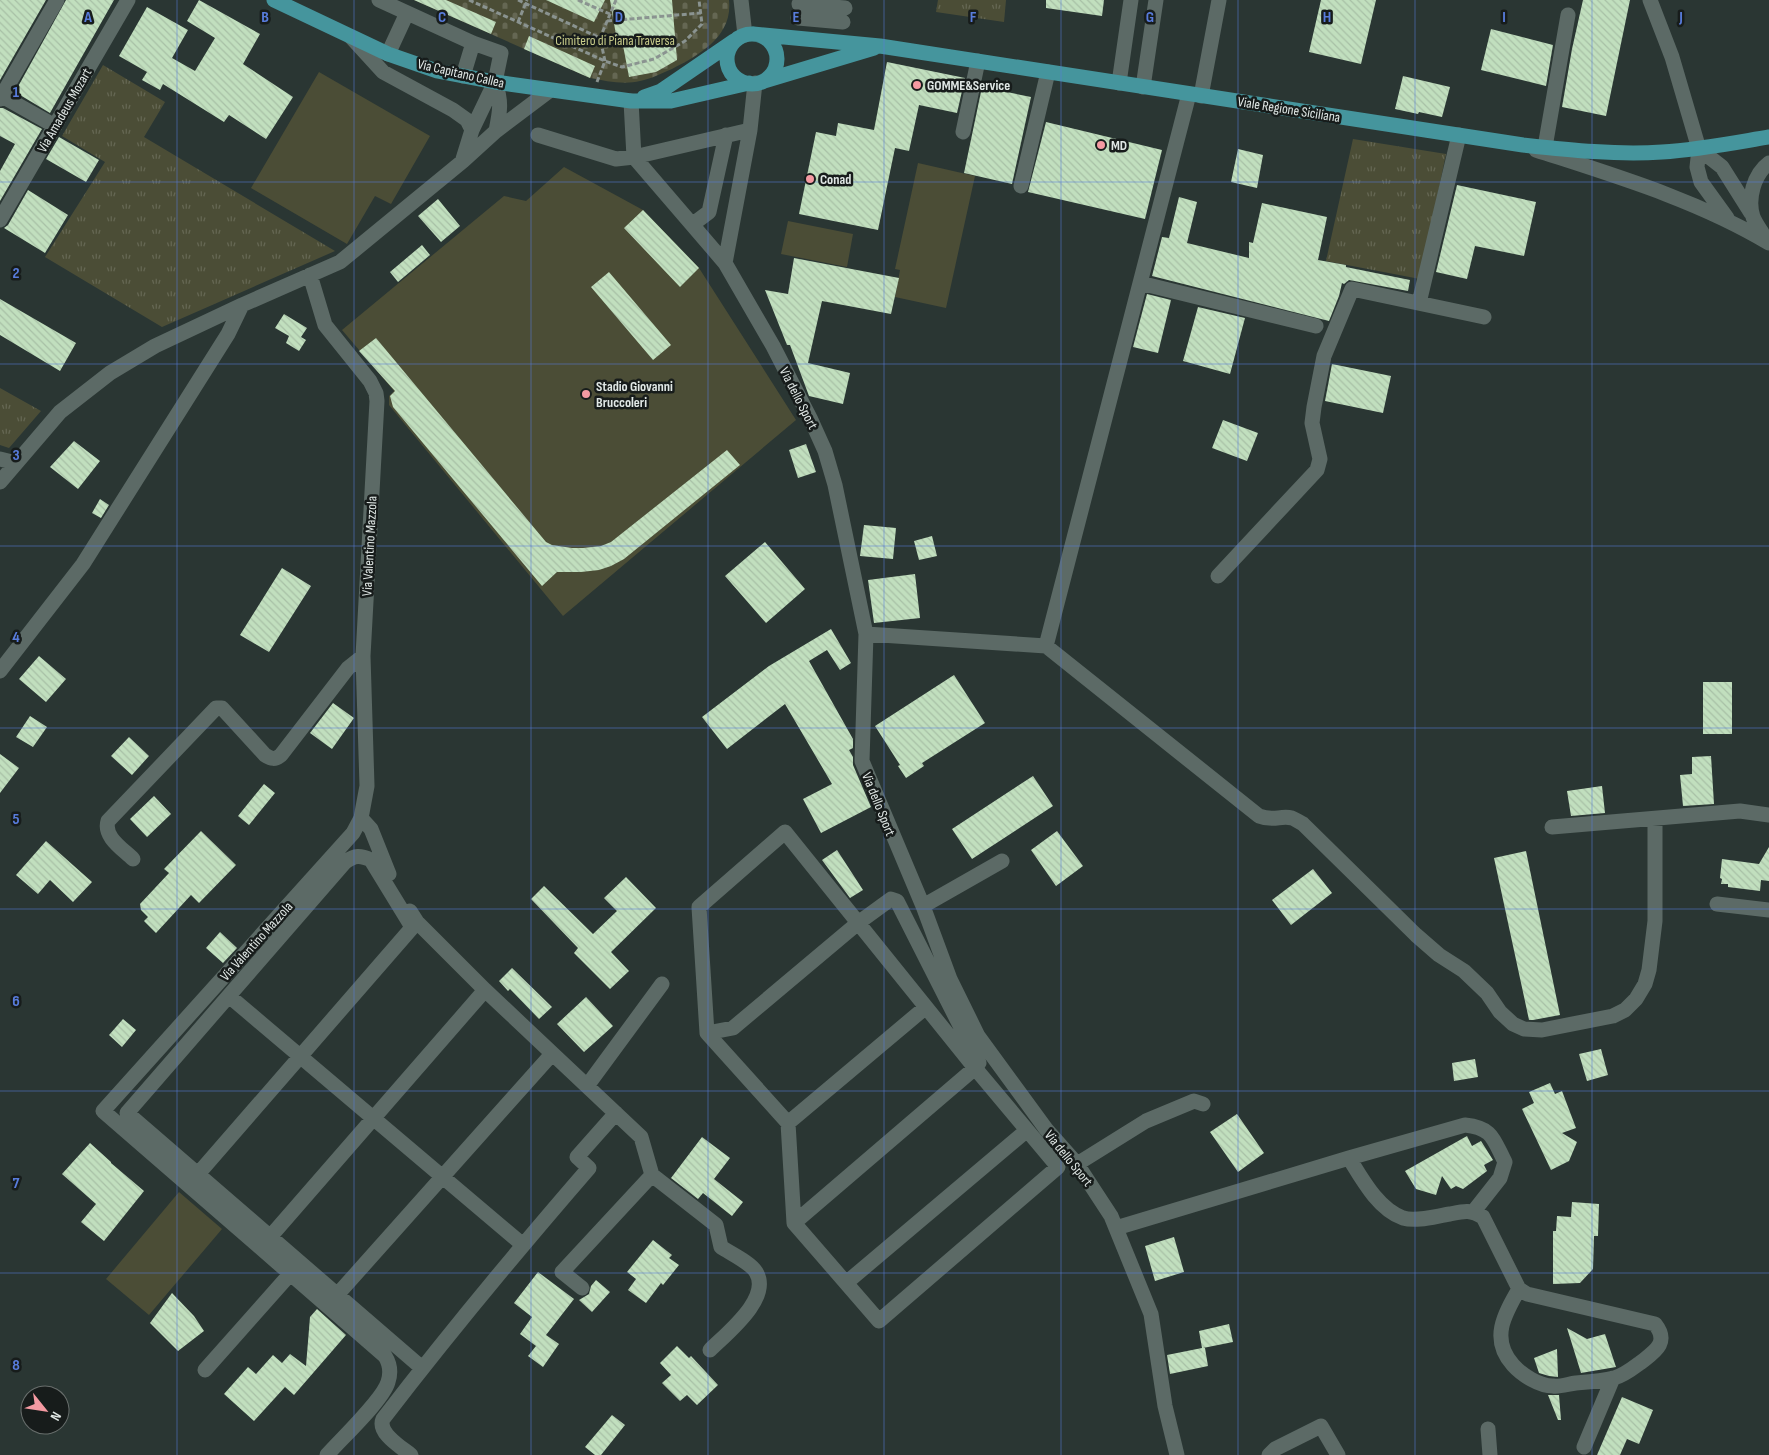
<svg xmlns="http://www.w3.org/2000/svg" width="1769" height="1455" font-family="'Sofia Sans Condensed',sans-serif">
<style>
.grass{fill:url(#grass-tufts)}
.cemetery{fill:url(#cemetery-stones)}
.pitch{fill:#4b4d36}
.building{fill:url(#building-back-hatch)}
.lines{fill:none;stroke-linecap:round;stroke-linejoin:round}
.path{stroke:#8a9390;stroke-width:3;stroke-dasharray:5 2.5;stroke-linecap:butt}
.minor{stroke:#5c6a66;stroke-width:15}
.major{stroke:#45959d;stroke-width:15}
.grid{fill:none;stroke:#587cdc;stroke-width:1;stroke-opacity:0.55}
.poi-dot{fill:#f49aa2;stroke:#171c1b;stroke-width:2}
.labels{text-anchor:middle;stroke-width:5;stroke-linejoin:round;paint-order:stroke}
.park-label{font-size:14px;fill:#c6ca89;stroke:#171c1b}
.street-label{font-size:14px;fill:#e1e8e6;stroke:#171c1b}
.poi-label{font-size:14px;font-weight:bold;fill:#e1e8e6;stroke:#171c1b;text-anchor:start}
.grid-label{font-size:16px;text-anchor:middle;font-weight:bold;fill:#587cdc;stroke:#171c1b;stroke-width:5;stroke-linejoin:round;paint-order:stroke}
</style>
<defs>
<pattern id="grass-tufts" width="24" height="20" patternUnits="userSpaceOnUse" patternTransform="scale(1.25)"><rect width="24" height="20" fill="#4b4d36"/><path d="M3 7l-1-3M5 7V3M7 7l1-3M15 17l-1-3M17 17v-4M19 17l1-3" fill="none" stroke="#656753"/></pattern>
<pattern id="cemetery-stones" width="16" height="16" patternUnits="userSpaceOnUse" patternTransform="scale(1.25)"><rect width="16" height="16" fill="#4b4d36"/><path d="M2 7V4a2 2 0 0 1 4 0v3zM10 15v-3a2 2 0 0 1 4 0v3z" fill="#656753"/></pattern>
<pattern id="building-back-hatch" width="6" height="6" patternUnits="userSpaceOnUse" patternTransform="scale(1.25)"><rect width="6" height="6" fill="#c1dfbe"/><path d="M-1 5l2 2M0 0l6 6M5-1l2 2" fill="none" stroke="#a8c0a6"/></pattern>
</defs>
<rect width="100%" height="100%" fill="#2a3633"/>
<path class="grass" d="M938 0H1006L1004 22 936 12Z
M103 65 165 102 144 137 335 251 162 327 45 257 105 162 62 136Z
M1353 139 1446 154 1420 279 1326 261Z
M0 388 41 411 9 448 0 445Z"/>
<path class="cemetery" d="M414 0H729C733 36 700 55 672 69 662 73 651 79 640 81 624 85 606 81 590 78Z"/>
<path class="pitch" d="M319 72 430 136 391 204 375 196 347 244 251 188Z
M918 163 975 176 946 308 895 297 900 270 895 269Z
M564 167 643 210 699 268 796 420 563 616 389 405V396L394 391 342 330 504 196 526 201Z
M788 221 853 234 847 267 781 254Z
M179 1192 222 1229 149 1315 106 1279Z"/>
<path class="building" d="M0 0H46L0 80Z
M66 0H114L50 113 15 92Z
M199 0 260 34 243 64 293 97 266 139 229 115 224 122 163 84 160 90 142 80 147 72 119 56 147 7 188 30 172 58 195 71 215 38 187 21Z
M414 0H446L496 22 491 34Z
M546 0H605L594 22Z
M610 0H672L677 60 656 72 629 77 622 40 617 41Z
M1046 0H1104L1102 16 1046 8Z
M1321 0H1376L1361 64 1309 52Z
M1583 0H1630L1606 116 1562 107 1572 49Z
M1491 29 1553 45 1546 86 1481 70Z
M529 36 595 66 590 78 524 49Z
M887 62 965 78 957 113 919 105 909 151 895 148 878 230 799 214 816 132 836 136 838 123 874 130Z
M1403 76 1450 87 1442 117 1419 112 1418 114 1395 109Z
M982 87 1031 97 1012 184 964 173Z
M0 108H3L42 129 0 201V171L15 144 0 136Z
M1046 122 1162 150 1145 219 1028 192Z
M59 137 99 160 86 182 46 159Z
M1238 149 1263 155 1257 188 1231 182Z
M1457 185 1536 202 1524 256 1475 246 1467 279 1436 272Z
M28 190 68 215 45 253 4 228 8 225Z
M1179 197 1197 202 1187 243 1249 258V242L1253 243 1262 203 1327 217 1318 260 1346 265V267L1410 280 1408 291 1349 280 1344 284 1342 283 1339 296 1329 321 1152 276 1162 237 1169 238Z
M438 199 460 226 441 242 418 216Z
M643 210 699 268 680 287 624 228Z
M422 245 430 255 398 282 390 272Z
M794 258 899 278 891 314 822 301 808 363 850 373 843 404 809 396 790 345H787L765 290 788 294Z
M609 272 671 345 653 360 591 287Z
M1147 294 1171 300 1158 353 1133 347Z
M0 299 76 343 60 371 0 335Z
M1198 307 1245 318 1230 374 1183 361Z
M284 314 307 328 301 337 306 340 299 351 286 343 289 336 275 328Z
M376 338 546 542 552 545 572 548H583L601 546 611 542 727 450 740 465 624 559 611 566 599 570 581 572H557L542 586 393 407 390 396 395 391 359 351Z
M1332 364 1391 376 1383 413 1325 401Z
M1223 420 1258 433 1247 461 1212 448Z
M74 441 100 461 78 489 50 467Z
M806 444 816 472 798 478 789 450Z
M100 499 109 505 101 518 92 513Z
M864 525 896 528 893 559 860 556Z
M932 536 937 556 919 560 914 541Z
M765 542 805 589 766 623 725 576Z
M282 568 311 586 269 652 240 635Z
M915 574 920 618 874 623 868 580Z
M831 629 851 663 840 670 827 650 809 661 853 739V748L849 750 853 757V765L871 807 821 833 803 799 832 784 785 704 727 749 702 717 769 666Z
M39 656 66 679 46 702 19 679Z
M954 675 985 723 922 763 924 766 906 778 898 766 900 765 875 726Z
M1703 682H1732V734H1703Z
M333 703 354 718 332 749 310 733Z
M30 716 47 727 33 747 16 737Z
M129 737 149 756 132 775 111 756Z
M0 754 19 768 0 793Z
M1711 756 1714 804 1683 806 1680 775 1692 774V757Z
M1033 776 1053 806 972 859 952 829Z
M264 784 275 793 249 825 238 816Z
M1602 786 1605 813 1571 816 1567 791Z
M154 796 171 814 147 837 130 819Z
M201 831 236 865 199 903 191 895 156 933 144 921 148 917 141 910 140 904 169 873 164 869Z
M1057 831 1083 866 1056 886 1031 850Z
M46 841 92 882 73 902 50 880 38 894 16 875Z
M1769 847V881L1761 880 1760 891 1728 887V884H1721L1722 879 1720 878 1722 859 1759 864Z
M837 850 863 890 850 898 822 860Z
M1526 851 1560 1015 1533 1020H1529L1494 858Z
M1313 869 1332 893 1291 925 1272 900Z
M626 877 656 908 611 952 629 971 610 989 574 953 578 948 531 899 544 886 593 934 617 911 604 898Z
M220 932 237 948 223 963 206 948Z
M512 968 552 1007 539 1019 510 989 508 991 499 981Z
M586 997 613 1026 584 1052 557 1024Z
M123 1019 136 1030 122 1047 109 1035Z
M1601 1049 1608 1075 1587 1081 1579 1054Z
M1475 1059 1478 1077 1454 1081 1452 1063Z
M1550 1083 1555 1094 1562 1091 1576 1128 1562 1133 1577 1142 1569 1161 1551 1170 1522 1109 1534 1103 1529 1092Z
M1237 1114 1264 1153 1238 1172 1210 1132Z
M1467 1136 1472 1146 1481 1141 1493 1160 1484 1165 1487 1171 1463 1189 1456 1186 1451 1189 1442 1176 1436 1195 1416 1189 1405 1171Z
M702 1137 730 1158 714 1179 743 1202 732 1216 703 1193 698 1199 671 1178Z
M90 1143 111 1162V1163L144 1191 104 1241 81 1222 96 1204 62 1174Z
M1572 1202 1599 1204 1598 1236H1594L1593 1269 1580 1283 1553 1284V1231H1556L1557 1216 1571 1217Z
M1174 1237 1184 1272 1155 1281 1145 1246Z
M653 1240 672 1255 669 1258 679 1265 663 1285 661 1283 646 1303 628 1290 636 1279 627 1272Z
M538 1272 574 1299 546 1335 559 1344 543 1367 528 1356 536 1346 520 1334 532 1317 514 1303Z
M596 1280 610 1292 592 1312 579 1300 589 1294 591 1286Z
M172 1293 194 1316 204 1331 178 1351 150 1323Z
M317 1309 346 1335 294 1395 285 1387 254 1421 224 1394 248 1367 256 1374 273 1355 282 1363 290 1354 306 1366 310 1317Z
M1229 1324 1233 1342 1203 1348H1205L1208 1366 1170 1374 1167 1355 1202 1348 1199 1331Z
M1567 1328 1587 1339 1605 1334 1616 1367 1581 1373Z
M677 1346 689 1358 691 1356 718 1385 697 1405 687 1395 680 1401 662 1383 671 1375 660 1363Z
M1557 1349 1558 1377 1549 1376 1539 1373 1534 1358Z
M1548 1395H1559L1561 1420H1558Z
M1622 1397 1653 1410 1639 1444 1627 1439 1620 1455H1597Z
M612 1415 625 1425 601 1455H595L585 1447Z"/>
<g class="lines">
<path class="path" d="M469 0 605 61 622 67 654 59 685 41 702 24 699 0
M518 0 600 38
M578 0 610 14
M607 21 701 13
M518 22 527 0
M597 82 605 61 600 38 616 0"/>
<path class="minor" d="M379 0 473 43 501 53 495 82 472 130 463 159
M741 0 745 35
M1650 0 1672 57 1699 149 1697 167 1701 182 1727 218
M799 4 845 8
M798 18 843 22
M351 37 383 72 453 110 467 120 472 130
M388 54 407 13
M463 76 473 43
M495 82C502 102 500 111 496 131
M1119 83 1131 0
M1143 87 1156 0
M0 95 55 126
M1201 96 1219 0
M0 99 57 0
M631 101 634 157 725 263 773 346 811 420 825 451 835 485 866 634 862 761 923 906 950 979 978 1036 1046 1129 1077 1164 1111 1216 1151 1314 1165 1406 1177 1455
M963 132 978 61
M538 135 616 159 634 157 750 130
M1545 147 1568 15
M1699 149 1722 167 1751 213
M1536 150C1616 176 1697 200 1769 243
M1021 186 1048 72
M0 220 128 0
M693 224 709 212 726 135
M1767 241C1763 233 1756 225 1753 217 1747 199 1754 174 1769 163
M725 263 750 130 755 83
M310 275 325 325 370 381 376 393 377 401 363 656 367 786 361 818 353 833 103 1111 385 1356C390 1364 391 1373 388 1382 383 1400 341 1439 327 1455
M1140 283 1316 326
M1419 303 1459 135
M0 459 16 463
M0 482 60 412 110 373 155 346 242 305 340 262 463 161 496 131 549 91
M1218 576 1317 470 1320 459 1312 423 1314 407 1324 356 1352 289 1484 317
M866 634 1046 646 1259 816C1274 822 1280 815 1292 818 1295 819 1299 822 1303 824L1416 935 1439 955 1464 971 1487 993 1500 1012 1513 1024 1524 1029 1542 1030 1613 1016 1625 1010 1636 999 1645 984 1649 970 1655 921V819
M1046 646 1189 94
M0 671 83 564 228 334 242 305
M361 818 371 829 389 874
M1552 827 1740 811 1769 815
M785 832 975 1068 1058 1167 879 1321 794 1223 788 1123 707 1033 699 907Z
M133 859C123 849 103 837 108 821L216 708H222L265 755C271 759 275 760 281 755L348 668 363 656
M1717 904 1769 910
M923 906 1002 861
M410 911 417 922 485 990 641 1137 652 1175 716 1225 721 1247C730 1253 751 1263 756 1272 772 1298 727 1333 710 1350
M412 927 371 860C360 855 355 855 345 862L127 1113 422 1368
M229 996 523 1245
M707 1033 733 1028 858 923 891 899 897 901 979 1063
M587 1086 662 984
M788 1123 926 1007
M1349 1158C1362 1179 1378 1209 1403 1218 1417 1222 1436 1216 1450 1214 1464 1211 1470 1209 1483 1217L1519 1289 1527 1294 1655 1324C1670 1343 1654 1352 1640 1363 1632 1369 1623 1376 1614 1378 1602 1381 1588 1382 1576 1383 1568 1384 1560 1387 1553 1386 1539 1386 1522 1375 1513 1365 1490 1339 1504 1315 1519 1289
M1077 1164 1146 1121 1194 1101 1203 1104
M198 1174 417 922
M794 1223 975 1068
M1116 1228 1349 1158 1465 1125C1493 1128 1493 1139 1505 1162L1500 1178 1474 1211
M270 1237 485 990
M846 1283 1026 1131
M582 1288 562 1272 652 1175
M337 1295 552 1054
M205 1370 291 1273
M1488 1429 1490 1455
M1584 1447 1613 1378
M411 1455C401 1447 377 1433 383 1419 449 1333 518 1250 589 1168L577 1157 616 1113
M1269 1455 1275 1449 1321 1426 1338 1455"/>
<path class="major" d="M274 0 388 54 437 71 495 82 631 101H671L749 83
M753 34 880 46 1523 145C1570 150 1616 155 1662 152 1698 150 1733 143 1769 137
M727 59a25 25 0 1 1 50 0a25 25 0 1 1-50 0Z
M764 81 874 48
M644 97 661 91 734 41"/>
</g>
<path class="grid" d="M177 0V1455M354 0V1455M531 0V1455M708 0V1455M884 0V1455M1061 0V1455M1238 0V1455M1415 0V1455M1592 0V1455M0 182H1769M0 364H1769M0 546H1769M0 728H1769M0 909H1769M0 1091H1769M0 1273H1769"/>
<g class="poi-dot">
<circle cx="917" cy="85" r="5"/>
<circle cx="1101" cy="145" r="5"/>
<circle cx="810" cy="179" r="5"/>
<circle cx="586" cy="394" r="5"/>
</g>
<g class="labels">
<g class="park-label">
<text x="615" y="45">Cimitero di Piana Traversa</text>
</g>
<g class="street-label">
<text transform="translate(461 73) rotate(13)" y="5">Via Capitano Callea</text>
<text transform="translate(1289 109) rotate(9)" y="5">Viale Regione Siciliana</text>
<text transform="translate(64 110) rotate(-60)" y="5">Via Amadeus Mozart</text>
<text transform="translate(799 398) rotate(63)" y="5">Via dello Sport</text>
<text transform="translate(369 546) rotate(-87)" y="5">Via Valentino Mazzola</text>
<text transform="translate(879 804) rotate(68)" y="5">Via dello Sport</text>
<text transform="translate(256 941) rotate(-48)" y="5">Via Valentino Mazzola</text>
<text transform="translate(1069 1158) rotate(51)" y="5">Via dello Sport</text>
</g>
<g class="poi-label">
<text x="927" y="90">GOMME&amp;Service</text>
<text x="1111" y="150">MD</text>
<text x="820" y="184">Conad</text>
<text x="596" y="391">Stadio Giovanni<tspan x="596" dy="16">Bruccoleri</tspan></text>
</g>
</g>
<g class="grid-label">
<text x="88" y="22">A</text>
<text x="265" y="22">B</text>
<text x="442" y="22">C</text>
<text x="619" y="22">D</text>
<text x="796" y="22">E</text>
<text x="973" y="22">F</text>
<text x="1150" y="22">G</text>
<text x="1327" y="22">H</text>
<text x="1504" y="22">I</text>
<text x="1681" y="22">J</text>
<text x="16" y="97">1</text>
<text x="16" y="278">2</text>
<text x="16" y="460">3</text>
<text x="16" y="642">4</text>
<text x="16" y="824">5</text>
<text x="16" y="1006">6</text>
<text x="16" y="1188">7</text>
<text x="16" y="1370">8</text>
</g>
<g transform="translate(45 1410) rotate(120)"><circle r="24" fill="#171c1b" stroke="#686e6c"/>
<path d="M0-4L9 19L0 12L-9 19Z" fill="#f49aa2"/>
<text y="-8" font-size="14" font-weight="bold" text-anchor="middle" fill="#e1e8e6">N</text>
</g>
</svg>
